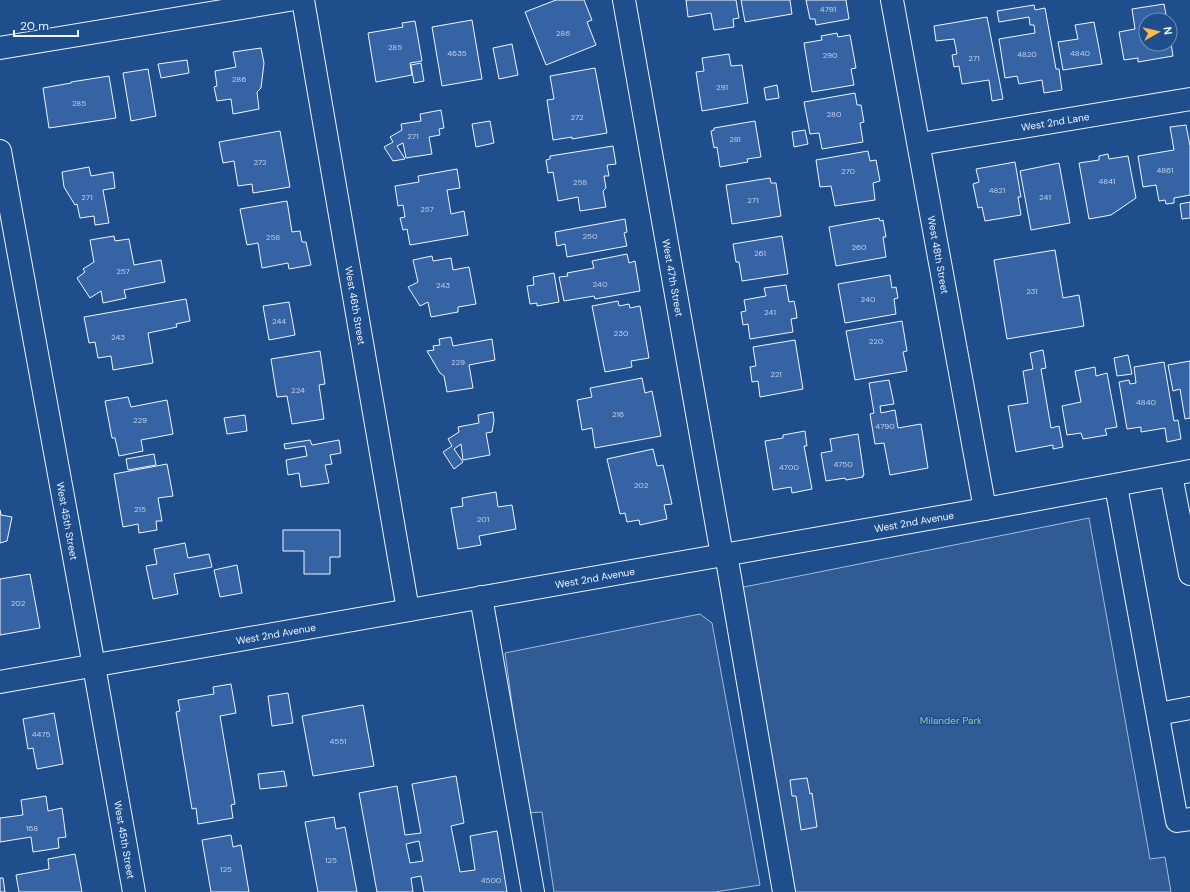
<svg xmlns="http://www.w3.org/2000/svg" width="1190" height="892" font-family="'DM Sans',sans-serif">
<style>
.built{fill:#305b95;stroke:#a8bbd7}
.building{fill:#3563a3;stroke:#f2f6ff;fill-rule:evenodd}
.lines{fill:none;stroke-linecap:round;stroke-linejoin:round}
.minor-casing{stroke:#f2f6ff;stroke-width:24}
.minor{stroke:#1f4e8c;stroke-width:22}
.labels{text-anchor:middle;stroke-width:3;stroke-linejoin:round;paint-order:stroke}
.number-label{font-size:8px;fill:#c3d1e8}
.street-label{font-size:10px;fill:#f2f6ff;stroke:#1f4e8c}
.park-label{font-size:10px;fill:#97c8a6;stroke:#1f4e8c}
</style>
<rect width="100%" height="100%" fill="#1f4e8c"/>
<path class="built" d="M1089 518 1150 859 1165 857 1171 892H789L734 589Z
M700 614 712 623 760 885 715 892H554L542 812 527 813 505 653Z"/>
<path class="building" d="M556 0H584L592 20 587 22 596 45 546 65 525 12Z
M686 0H736L739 18 733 19 734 27 714 30 711 13 688 17Z
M741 0H790L792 14 745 22Z
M806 0H846L849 19 816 25 815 19H810Z
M1164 4 1167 20H1146V44H1170V36L1173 56 1138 62V58L1124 60 1119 32 1135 29 1132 9Z
M1034 5 1035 10 1045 8 1056 69H1059L1062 90 1044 93 1042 80 1019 84 1017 76 1005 78 999 39 1035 33 1034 25H1030L1029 17 999 22 997 11Z
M987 17 1003 99 992 101 989 80 962 84 959 66 954 67 952 55 957 54 954 39 936 41 934 26Z
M472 20 482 79 442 86 432 27Z
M415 21 422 61 410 63 412 75 376 82 368 33 403 27 402 23Z
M1094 22 1102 64 1063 70 1058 42 1078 39 1075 25Z
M837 33 838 37 850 35 856 68 851 69 854 85 812 92 804 43 822 40 821 36Z
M512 44 518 75 499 79 493 48Z
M261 48 264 63 261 88 257 92 259 109 233 114 231 99 217 101 214 87 217 86 215 71 236 67 233 52Z
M729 54 731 66 742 65 748 103 702 111 696 72 704 71 702 58Z
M187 60 189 73 161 78 158 64Z
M421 63 424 81 414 83 411 65Z
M595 68 607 133 572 139V137L553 140 547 100 554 99 550 76Z
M148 69 156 116 131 121 123 73Z
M109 76 116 118 49 128 43 88 71 83V82Z
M777 85 779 98 766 100 764 88Z
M855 93 857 105H861L864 122 860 123 863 142 822 149 819 133 810 134 804 102Z
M441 110 444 128 439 129 440 135 429 137 432 154 406 158 403 143 397 146 405 159 393 161 384 147 393 142 390 137 402 130 401 124 421 121 420 114Z
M490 121 494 143 476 147 472 124Z
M755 121 761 157 747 159 748 162 720 167 717 147 714 148 711 131 714 130V128Z
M1186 125 1190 146V195L1174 198V203L1166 204 1165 200 1159 201 1156 185 1143 187 1138 156 1174 150 1170 127Z
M805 130 808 144 794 147 792 132Z
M280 131 290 187 253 193 252 184 238 186 234 161 223 163 219 142Z
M613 146 616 164 607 165 609 176H604L606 188 603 191 606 207 580 211 578 197 558 201 553 172 548 173 546 160 550 159V156Z
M868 151 870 161 876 160 880 181 873 183 875 200 835 206 831 186 820 187 816 160Z
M1108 154 1109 159 1128 156 1136 198 1111 215 1089 219 1079 163 1099 160V156Z
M1015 162 1021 197H1018L1021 215 985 221 982 207 978 208 973 184 979 182 976 169Z
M1059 163 1070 223 1031 230 1020 171Z
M89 167 91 176 113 172 115 188 103 190 109 223 95 225 94 216 80 218 77 204 75 205 64 187 62 172Z
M457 169 460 188 447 190 451 214 464 211 468 235 410 245 407 229 403 230 400 218 405 217 403 205 398 206 395 186 419 182 418 176Z
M770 178 771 183H776L781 216 732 224 726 185Z
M287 201 292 232 300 231 302 242H306L311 265 289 269 288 263 262 268 258 243 247 245 240 209Z
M1190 202V218L1182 219 1180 204Z
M879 218 880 221 883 220 886 237H883L886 257 836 266 829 227Z
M625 219 627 232 624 233 627 246 567 257 565 244 557 246 555 232Z
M114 236 115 241 129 239 134 265 161 260 165 282 124 290 126 298 103 303 101 291 90 298 77 278 85 272 83 269 94 262 90 240Z
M782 236 788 274 742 281 739 262H736L733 244Z
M1055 250 1063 298 1079 295 1084 326 1007 339 994 260Z
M627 254 629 263 635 261 640 291 595 299 594 296 564 301 559 277 568 276 567 273 594 268 592 261Z
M432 256 433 261 451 258 453 270 469 267 476 304 458 307V312L431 317 428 302 420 306 408 287 418 282 413 260Z
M554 273 559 302 537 306V303L530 304 527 286 534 285 533 277Z
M890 275 892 288 896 287 898 298 894 299 896 314 845 323 838 284Z
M786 285 789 302 794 301 796 310 797 318 791 319 793 332 750 339 748 324 743 325 741 312 746 311 744 300 766 296 764 288Z
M186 299 190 321 176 324 177 327 148 333 153 363 113 370 111 356 98 358 95 342 89 343 84 317Z
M618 301 619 306 629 304 630 308 640 306 649 358 631 361 632 367 605 372 592 306Z
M289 302 295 335 269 340 263 306Z
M902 321 907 351 903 352 907 371 855 380 846 331Z
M451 337 453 346 492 339 495 360 469 365 473 388 447 392 444 376 440 373 427 351 434 350 433 346 440 345 439 339Z
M795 340 803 389 760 397 758 381 752 382 750 367 756 366 753 347Z
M1043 350 1046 368 1041 369 1051 428 1059 426 1063 447 1053 449V445L1016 452 1008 406 1028 403 1023 371 1033 369 1030 353Z
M320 351 325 384 319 385 324 419 292 424 287 396 277 397 271 359Z
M1128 355 1132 374 1117 376 1114 358Z
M1190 361V418L1185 419 1180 389 1173 391 1168 365Z
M1164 362 1174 421 1178 420 1181 439 1167 442 1165 428 1141 432V427L1127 429 1119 382 1129 380 1130 384 1136 383 1134 367Z
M1095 367 1096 376 1107 373 1117 427 1105 429 1107 435 1083 439 1081 433 1067 435 1062 406 1081 402 1075 371Z
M642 378 645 393 652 391 661 436 595 448 592 428 582 430 577 400 592 397 590 388Z
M889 380 894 404 880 406 881 413 895 410 898 428 921 424 928 468 890 475 884 443 875 444 870 414 874 413 869 383Z
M128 397 131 407 167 400 173 434 141 440 143 451 119 456 115 438H112L105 401Z
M493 412 494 421 492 432 486 433 490 455 463 460 461 444 454 449 463 462 454 469 443 452 452 446 448 439 459 432 458 427 479 423 478 415Z
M245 415 247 431 227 434 224 418Z
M805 431 807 446H804L812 489 792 493 791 487 773 490 765 441 783 438V435Z
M858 434 864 475H863V477L846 480 845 478 826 481 821 453 832 451 830 439Z
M310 440 312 445 339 440 341 453 330 455 332 464 325 465 329 483 301 487 299 473 288 475 286 460 307 456 305 446 285 449 284 444Z
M653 449 657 466 663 465 672 504 664 505 667 519 640 525 639 520 627 522 625 513 620 514 607 459Z
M154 454 156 465 128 470 126 459Z
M167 464 173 496 158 498 162 521H156L157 530 139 533 138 524 123 527 114 474Z
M496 492 498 507 512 505 516 529 479 536 481 545 458 549 451 508 463 506 462 498Z
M0 510 1 515 12 517 7 541 0 543Z
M283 530H340V557H330V574H304V551H283Z
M185 543 188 558 209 554 212 567 174 574 178 594 153 599 146 566 157 564 154 549Z
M237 565 242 593 220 597 214 570Z
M30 574 40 628 0 635V579Z
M231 684 236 713 220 716 235 804 231 805 233 818 198 824 196 808 192 809 176 712 180 711 178 700 214 694 213 687Z
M288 693 293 723 272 726 268 696Z
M363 705 374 766 313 776 302 716Z
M54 713 63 764 37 769 33 748 28 749 23 719Z
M284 771 287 786 260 789 258 774Z
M456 776 464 823 451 826 460 872 475 870 470 836 497 831 507 892H424L421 876 411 878 413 892H377L359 793 397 786 405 835 421 833 412 784ZM419 841 423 861 410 863 406 844Z
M807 778 810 794 812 793 817 827 801 830 796 796H792L790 780Z
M46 796 48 811 62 808 66 837 58 838 59 848 33 852 31 837 0 842V818L23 815 21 800Z
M334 817 336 829 345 827 357 892H318L305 822Z
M231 835 233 847 241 845 249 892H211L202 840Z
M75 854 82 892H19L16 875 49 869 48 859Z
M0 878H3L5 892H0Z"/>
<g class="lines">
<g class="minor-casing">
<g id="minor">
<path id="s1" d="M303 0 408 610"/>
<path id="s2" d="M624 0 722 555"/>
<path id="s3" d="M892 0 985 509"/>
<path d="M0 48 289 0"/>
<path id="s4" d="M920 144 1190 99"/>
<path id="s5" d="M0 151 94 666 134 892"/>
<path d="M1171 475 1190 574"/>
<path d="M1116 486 1177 821 1190 819"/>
<path d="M726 554 784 892"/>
<path d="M481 597 533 892"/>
<path id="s6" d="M0 682 985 509 1190 471"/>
<path d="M1158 714 1190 708"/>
</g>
</g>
<use href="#minor" class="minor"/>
</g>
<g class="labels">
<g class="number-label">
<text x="828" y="12">4791</text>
<text x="563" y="36">286</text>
<text x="395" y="50">285</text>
<text x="457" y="56">4635</text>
<text x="1080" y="56">4840</text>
<text x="1027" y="57">4820</text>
<text x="830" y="58">290</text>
<text x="974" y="61">271</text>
<text x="239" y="82">286</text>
<text x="722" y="90">291</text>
<text x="79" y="106">285</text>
<text x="834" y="117">280</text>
<text x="577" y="120">272</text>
<text x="413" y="139">271</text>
<text x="735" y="142">281</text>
<text x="260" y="165">272</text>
<text x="1165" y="173">4861</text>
<text x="848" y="174">270</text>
<text x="1107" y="184">4841</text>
<text x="580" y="185">258</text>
<text x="997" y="193">4821</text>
<text x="87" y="200">271</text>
<text x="1045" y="200">241</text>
<text x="753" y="203">271</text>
<text x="427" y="212">257</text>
<text x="590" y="239">250</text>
<text x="273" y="240">258</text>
<text x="859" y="250">260</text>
<text x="760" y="256">261</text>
<text x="123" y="274">257</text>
<text x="600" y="287">240</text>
<text x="443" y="288">243</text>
<text x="1032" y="294">231</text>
<text x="868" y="302">240</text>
<text x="770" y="315">241</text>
<text x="279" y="324">244</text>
<text x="621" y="336">230</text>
<text x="118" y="340">243</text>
<text x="876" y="344">220</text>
<text x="458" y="365">229</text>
<text x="776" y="377">221</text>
<text x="298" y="393">224</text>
<text x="1146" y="405">4840</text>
<text x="618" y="417">216</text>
<text x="140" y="423">229</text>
<text x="885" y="429">4790</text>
<text x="843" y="467">4750</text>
<text x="789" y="470">4700</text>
<text x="641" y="488">202</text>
<text x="140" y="512">215</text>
<text x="483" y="522">201</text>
<text x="18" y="606">202</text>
<text x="41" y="737">4475</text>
<text x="338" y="744">4551</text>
<text x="32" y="831">168</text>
<text x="331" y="863">125</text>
<text x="226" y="872">125</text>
<text x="491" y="883">4500</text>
</g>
<g class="street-label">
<text dy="4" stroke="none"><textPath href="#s4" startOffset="137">West 2nd Lane</textPath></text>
<text dy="4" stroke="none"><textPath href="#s3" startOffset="259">West 48th Street</textPath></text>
<text dy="4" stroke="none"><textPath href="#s2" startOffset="282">West 47th Street</textPath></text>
<text dy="4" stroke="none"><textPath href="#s1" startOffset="310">West 46th Street</textPath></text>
<text dy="4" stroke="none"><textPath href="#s5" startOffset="376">West 45th Street</textPath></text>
<text dy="4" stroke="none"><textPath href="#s6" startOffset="928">West 2nd Avenue</textPath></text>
<text dy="4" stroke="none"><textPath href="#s6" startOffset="604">West 2nd Avenue</textPath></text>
<text dy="4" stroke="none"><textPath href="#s6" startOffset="280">West 2nd Avenue</textPath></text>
<text dy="4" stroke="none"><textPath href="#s5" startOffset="700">West 45th Street</textPath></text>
</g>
<g class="park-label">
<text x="951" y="724">Milander Park</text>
</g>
</g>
<g transform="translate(1158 32) rotate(82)"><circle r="19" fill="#1f4e8c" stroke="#7391ba"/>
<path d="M0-3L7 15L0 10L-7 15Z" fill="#ffb74d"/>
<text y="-6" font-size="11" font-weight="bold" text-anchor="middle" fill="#f2f6ff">N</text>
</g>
<path d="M14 30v6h64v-6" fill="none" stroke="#f2f6ff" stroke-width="2"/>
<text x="20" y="30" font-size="12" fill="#f2f6ff" stroke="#1f4e8c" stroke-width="3" paint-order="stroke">20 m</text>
</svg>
